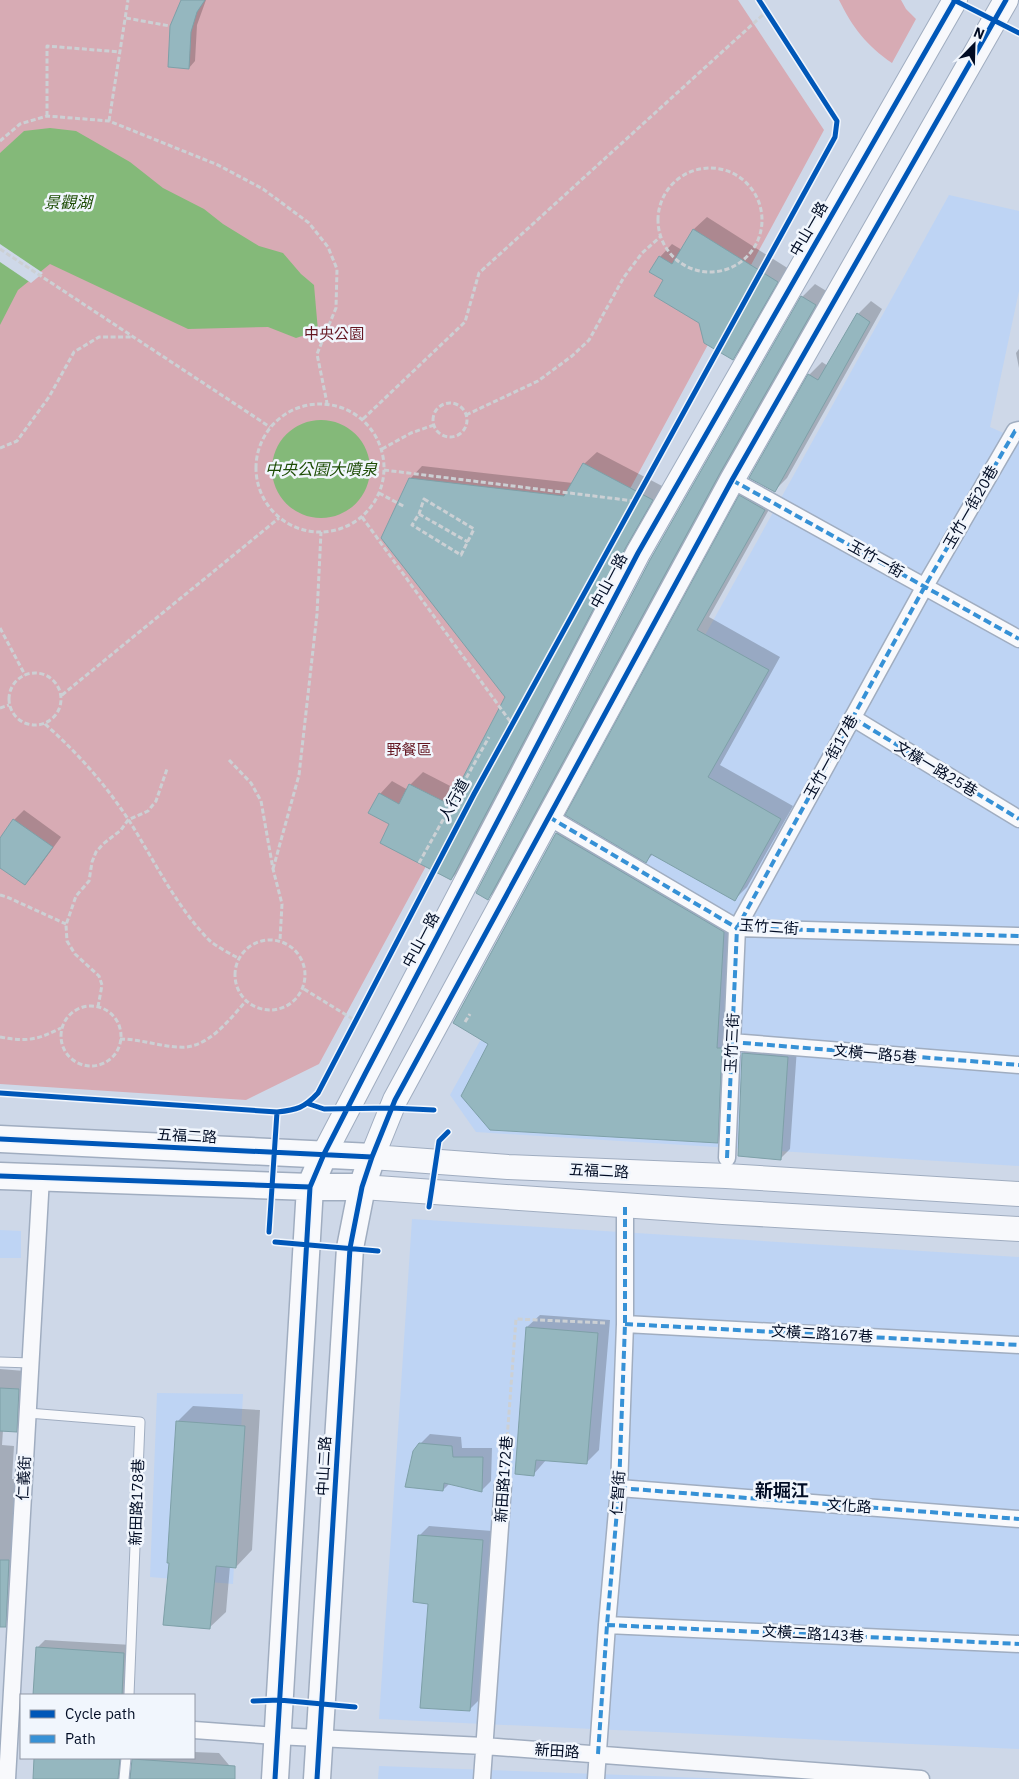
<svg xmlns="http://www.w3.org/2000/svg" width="1019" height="1779" font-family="'IBM Plex Sans','Noto Sans TC',sans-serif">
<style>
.built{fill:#bed4f4}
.green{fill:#d7abb4}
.water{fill:#84b979}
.pier{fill:#ced8e8}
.shadow{fill:#0003}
.building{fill:#95b7bf;stroke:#7ea0a8}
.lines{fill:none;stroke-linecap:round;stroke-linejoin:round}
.lane-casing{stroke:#a0adc0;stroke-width:11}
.street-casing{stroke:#a0adc0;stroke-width:19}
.secondary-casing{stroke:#a0adc0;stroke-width:26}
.primary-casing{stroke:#a0adc0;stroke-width:29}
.path{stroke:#ccd0d4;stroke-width:3;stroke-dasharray:5 2.5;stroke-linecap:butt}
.lane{stroke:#f8f9fc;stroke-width:9}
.street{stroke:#f8f9fc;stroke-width:16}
.secondary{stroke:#f8f9fc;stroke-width:24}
.primary{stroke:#f8f9fc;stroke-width:26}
.quiet{stroke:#3691d6;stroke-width:4;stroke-dasharray:8 4;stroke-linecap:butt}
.cycleway-casing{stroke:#f1f6fd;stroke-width:8}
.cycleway{stroke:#0057b8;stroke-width:5}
.labels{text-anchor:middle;stroke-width:5;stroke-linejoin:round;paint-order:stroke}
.street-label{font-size:15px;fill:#010c24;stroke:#f1f6fd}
.park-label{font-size:15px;fill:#651722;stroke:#f1f6fd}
.water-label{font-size:16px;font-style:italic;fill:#1d4c05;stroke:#f1f6fd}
.quarter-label{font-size:18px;font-weight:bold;fill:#010c24;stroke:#f1f6fd}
</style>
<rect width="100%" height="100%" fill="#ced8e8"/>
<path class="built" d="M949 195 1019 211V291L990 427 1019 440V1166L476 1132 450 1095Z
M412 1219 1019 1257V1749L379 1719Z
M0 1230 21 1231V1258H0Z
M157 1393 243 1394 233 1584 150 1577Z
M379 1766 732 1779H378Z"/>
<path class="green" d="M0 0H738L824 130 319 1064 246 1100 0 1084Z
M839 0H901L906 9 916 19 892 63C866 45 853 28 839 0Z"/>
<path class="water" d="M50 128 76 131 130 162 163 188 204 209 223 224 259 246 283 253 301 274 314 285 318 331 296 338 268 327 188 329 50 264 18 290 0 325V153L24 131Z
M272 469a49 49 0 1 1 98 0a49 49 0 1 1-98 0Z"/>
<path class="pier" d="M0 244 43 273 31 283 0 262Z"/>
<path class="shadow" d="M182 0H206L197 25 195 61 189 68 171 26 178 7Z
M707 217 789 269 745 346 733 358 664 279 660 257 672 244 682 250 694 229Z
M815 284 828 292 501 886 488 898 802 297Z
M871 301 882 309 787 478 774 491 751 478 809 375 822 362 828 366 858 314Z
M1019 349V368L1016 353Z
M597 452 664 487 464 866 451 879 380 794 392 781 408 790 410 785 423 772 458 790 507 697 410 479 422 466 573 483 584 464Z
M753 484 776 497 709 617 780 657 720 765 793 806 747 887 734 900 653 854 646 861 567 815 740 496Z
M24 810 61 837 34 874 25 884 0 866V840L14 820Z
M569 822 735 920 729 1130 717 1142 490 1043 454 1022 557 833Z
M752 1044 797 1048 790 1149 780 1159 743 1053Z
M540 1315 610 1320 599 1450 586 1463 546 1460 533 1475 527 1327Z
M0 1369 37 1372 34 1412 16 1430H3L2 1445 14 1446 12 1479 30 1480 24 1596 6 1614H0Z
M193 1406 260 1410 252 1550 236 1567 230 1566 226 1612 209 1628 170 1562 177 1422Z
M430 1434 461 1437 462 1448H492L491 1481 481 1491 450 1483 443 1490 420 1444Z
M429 1526 492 1531 479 1700 470 1709 429 1603 419 1536Z
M45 1640 132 1645 129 1695H34L37 1648Z
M0 1738H2L0 1779Z
M194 1752 219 1753 229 1765 228 1779H34L35 1758H130L129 1767 132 1773 133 1760 136 1758H194Z"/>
<path class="building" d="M181 0H205L197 12 191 32 189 69 168 67 170 26Z
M693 229 778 282 733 360 704 343 699 323 654 296 663 280 649 272 659 256 672 264Z
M801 296 816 305 720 473 488 900 476 893 650 560Z
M857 313 870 322 775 492 749 478 808 374 818 380Z
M583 463 653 500 626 547 451 880 380 843 389 824 368 813 379 793 399 804 409 784 449 804 505 697 381 538 409 478 564 496Z
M739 495 765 510 697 630 769 670 708 777 781 819 735 901 651 854 646 863 565 815Z
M13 819 53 847 25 885 0 868V838Z
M556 833 724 932 717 1048H722L718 1143 490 1130 461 1096 488 1044 453 1023Z
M742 1053 788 1057 781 1160 738 1156Z
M526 1327 598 1333 587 1464 536 1460 534 1476 515 1474Z
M0 1388 19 1389 17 1432 0 1431Z
M176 1421 245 1426 236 1568 216 1566 210 1629 163 1625 169 1563H167Z
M419 1443 452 1446 453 1457H483L482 1492 444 1483 443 1491 405 1487 413 1451Z
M418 1535 483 1540 470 1711 420 1708 428 1604 413 1602Z
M0 1560H9L6 1627H0Z
M36 1647 124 1653 122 1695H33Z
M34 1758 120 1759 118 1779H33Z
M132 1759 235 1766V1779H130Z"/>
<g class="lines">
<g class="lane-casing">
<path id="lane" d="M0 1362 31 1363
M28 1413 140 1422 129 1695
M124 1779 126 1758"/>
</g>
<g class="street-casing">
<path id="street" d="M732 480 1019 639
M853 718 1019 819
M549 817 737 928 1019 936
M731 1042 1019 1065
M727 1158 737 928 925 586 1015 431 1019 430
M625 1324 1019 1345
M619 1488 1019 1519
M607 1625 1019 1644
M194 1730 276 1736 484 1746 921 1779
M7 1779 41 1177
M482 1779 503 1485
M596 1779 607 1625 619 1488 625 1324V1206"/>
</g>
<g class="secondary-casing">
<path id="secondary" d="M1006 0 732 480 395 1100 372 1157 508 1167 726 1176 1019 1194
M324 1154 638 553 955 0
M362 1187 723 1212 1019 1229"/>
</g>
<g class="primary-casing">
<path id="primary" d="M0 1139 372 1157 362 1187 350 1248 317 1779
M0 1176 310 1187H362
M275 1779 310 1187 324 1154"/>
</g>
<path class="path" d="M126 18 170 26
M47 116V46L120 52
M109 121 128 0
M0 141 20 124 47 116 109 121 218 165 263 189 309 223 328 247 337 269 336 308 317 354 327 403
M658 220a52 52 0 1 1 104 0a52 52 0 1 1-104 0Z
M0 249 270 427
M433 420a17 17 0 1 1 34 0a17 17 0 1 1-34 0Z
M256 468a64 64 0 1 1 128 0a64 64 0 1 1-128 0Z
M466 415 538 381 572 356 589 340 624 277 642 253 660 237
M363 419 465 322 479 273 766 12
M0 448 17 441 49 397 74 352 99 337H132
M382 449 411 433 434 425
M384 470 634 501
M379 493 405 507
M424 499 474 529 461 555 412 525 419 514Z
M419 514 468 542
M362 517 512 724
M0 628 25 675
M9 699a26 26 0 1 1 52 0a26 26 0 1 1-52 0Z
M62 695 279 518
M0 708 9 705
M45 724C78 753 106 785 130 822 155 862 176 906 209 940 217 947 229 953 238 958
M229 760 251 783 261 801 273 869 282 904 280 940
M419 863 489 737
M273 869 299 775 317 614 321 532
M0 895 7 897 66 924
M235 975a35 35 0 1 1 70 0a35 35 0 1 1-70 0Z
M304 989 356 1021
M61 1036a30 30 0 1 1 60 0a30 30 0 1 1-60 0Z
M98 1007 102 985 99 976 75 954 67 941 66 925 76 896 89 881 92 862 96 852 103 844 121 830 128 820 148 811 156 801 167 769
M465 1022 470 1014
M0 1037C27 1042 37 1040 61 1028
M120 1039C140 1039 158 1046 178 1047 207 1050 229 1020 246 1001
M505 1467 516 1319 607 1323"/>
<use href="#lane" class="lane"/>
<use href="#street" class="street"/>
<use href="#secondary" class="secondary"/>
<use href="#primary" class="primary"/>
<path class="quiet" d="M732 480 1019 639
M853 718 1019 819
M549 817 737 928 1019 936
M731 1042 1019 1065
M727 1158 737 928 925 586 1015 431 1019 430
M625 1324 1019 1345
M619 1488 1019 1519
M607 1625 1019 1644
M598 1754 607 1625 619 1488 625 1324V1206"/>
<g class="cycleway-casing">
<path id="cycleway" d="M954 0 1019 33
M0 1093 277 1112C297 1110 304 1108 318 1093L474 794 835 137 837 121 759 0
M309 1104 324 1109 391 1108 434 1110
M0 1139 372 1157
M0 1176 310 1187
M429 1207 439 1141 448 1132
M269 1232 277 1112
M275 1242 378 1251
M253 1701 279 1700 355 1707
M275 1779 310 1187 324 1154 365 1074 638 553 955 0
M317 1779 350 1248 362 1187 372 1157 395 1100 732 480 1006 0"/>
</g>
<use href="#cycleway" class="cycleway"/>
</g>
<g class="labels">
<g class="street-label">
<text transform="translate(809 229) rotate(-60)" y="5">中山一路</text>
<text transform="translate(971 507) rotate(-60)" y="5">玉竹一街20巷</text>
<text transform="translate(876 559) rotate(29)" y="5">玉竹一街</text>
<text transform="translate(609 581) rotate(-62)" y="5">中山一路</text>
<text transform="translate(831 757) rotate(-61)" y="5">玉竹一街17巷</text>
<text transform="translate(936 769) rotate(31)" y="5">文橫一路25巷</text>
<text transform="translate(454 800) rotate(-61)" y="5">人行道</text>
<text transform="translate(769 927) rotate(4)" y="5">玉竹二街</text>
<text transform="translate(421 940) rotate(-62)" y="5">中山一路</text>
<text transform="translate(732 1043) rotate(-87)" y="5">玉竹三街</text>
<text transform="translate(875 1054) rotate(5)" y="5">文橫一路5巷</text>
<text transform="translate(187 1136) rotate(3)" y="5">五福二路</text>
<text transform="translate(599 1171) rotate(3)" y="5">五福二路</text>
<text transform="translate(822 1334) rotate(3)" y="5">文橫二路167巷</text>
<text transform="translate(324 1466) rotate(-87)" y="5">中山二路</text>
<text transform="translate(24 1478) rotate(-87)" y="5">仁義街</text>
<text transform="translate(504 1479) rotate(-86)" y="5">新田路172巷</text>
<text transform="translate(618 1493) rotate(-86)" y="5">仁智街</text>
<text transform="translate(137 1502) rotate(-88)" y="5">新田路178巷</text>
<text transform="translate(849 1506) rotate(4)" y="5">文化路</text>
<text transform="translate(813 1634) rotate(3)" y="5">文橫二路143巷</text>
<text transform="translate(557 1751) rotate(4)" y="5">新田路</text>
</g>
<g class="park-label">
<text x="334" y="339">中央公園</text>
<text x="409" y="755">野餐區</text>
</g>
<g class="water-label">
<text x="68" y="208">景觀湖</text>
<text x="321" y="475">中央公園大噴泉</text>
</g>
<g class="quarter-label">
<text x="782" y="1497">新堀江</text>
</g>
</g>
<rect x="20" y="1694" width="175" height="65" fill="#f1f6fd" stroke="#9198a6"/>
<rect x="30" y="1710" width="25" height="8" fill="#0057b8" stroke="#9198a6"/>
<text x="65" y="1719" font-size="15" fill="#010c24">Cycle path</text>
<rect x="30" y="1735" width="25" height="8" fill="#3691d6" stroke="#9198a6"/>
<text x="65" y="1744" font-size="15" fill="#010c24">Path</text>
<g transform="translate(974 45) rotate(23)" stroke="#f1f6fd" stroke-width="4" paint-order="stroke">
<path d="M0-4L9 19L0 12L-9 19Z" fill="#010c24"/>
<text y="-8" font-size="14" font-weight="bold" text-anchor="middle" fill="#010c24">N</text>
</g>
</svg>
